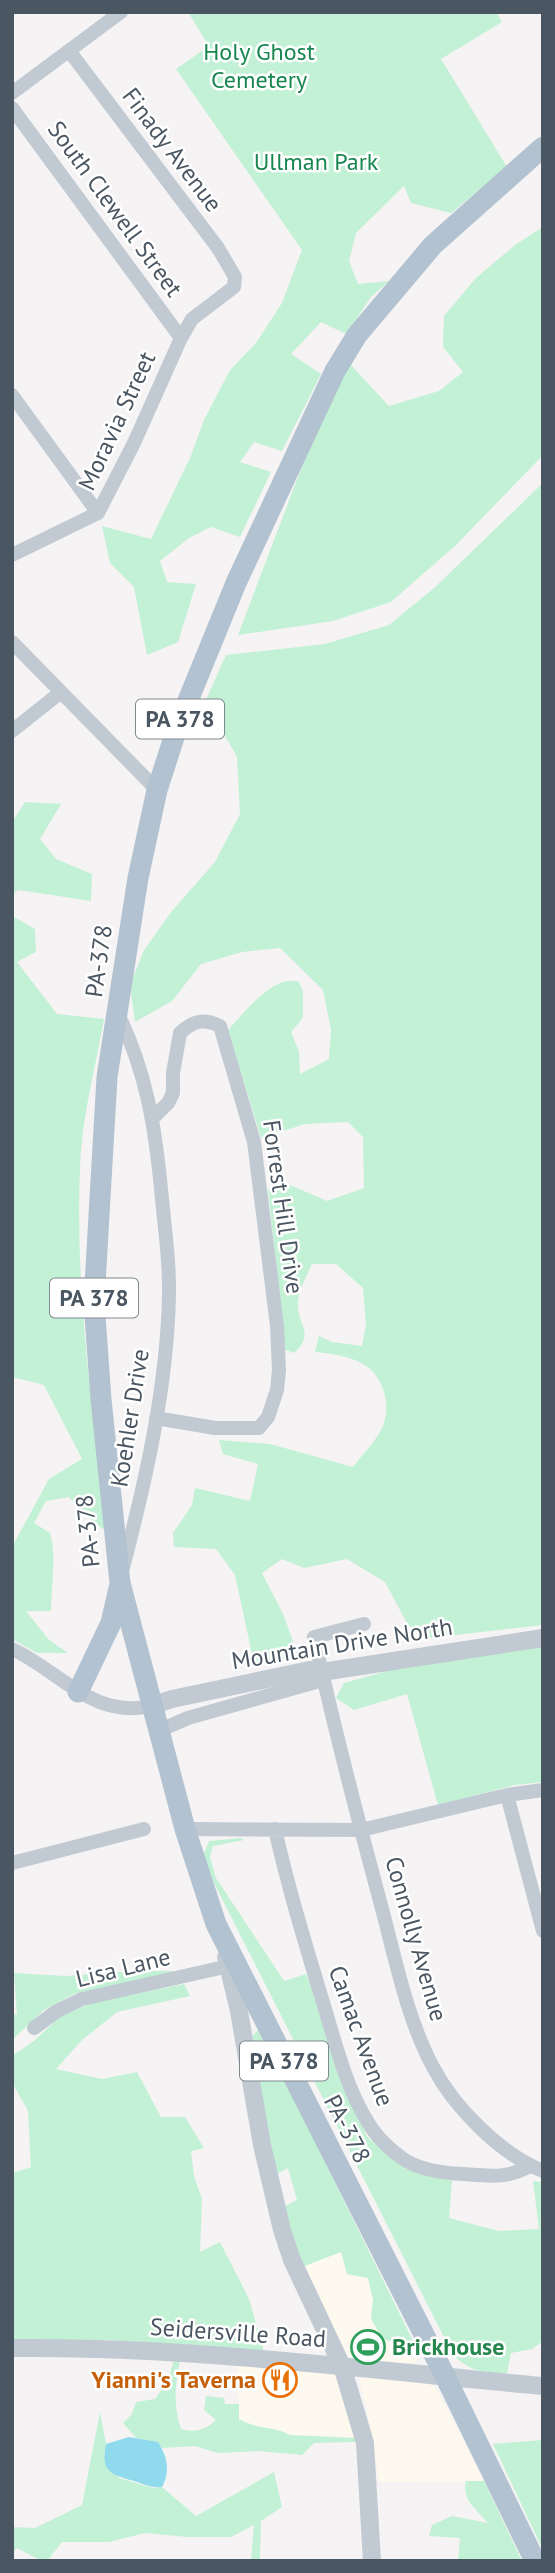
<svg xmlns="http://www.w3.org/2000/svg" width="555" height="2573" font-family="'PT Sans',sans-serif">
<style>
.commercial{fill:#fdf9ef}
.green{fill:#c3f1d5}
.water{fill:#90daee}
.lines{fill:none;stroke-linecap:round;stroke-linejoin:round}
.minor{stroke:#c1cad2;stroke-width:14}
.tertiary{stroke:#c1cad2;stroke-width:18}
.primary{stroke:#b3c2d1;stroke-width:21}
.labels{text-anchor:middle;stroke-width:5;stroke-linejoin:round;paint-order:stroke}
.shield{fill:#fff;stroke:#808990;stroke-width:2}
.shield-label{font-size:23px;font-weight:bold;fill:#4a5661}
.park-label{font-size:24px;fill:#17864f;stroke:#fff}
.street-label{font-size:24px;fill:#4a5661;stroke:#fff}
.leisure-label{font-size:24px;font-weight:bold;fill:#27864d;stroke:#fff;text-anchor:start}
.food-label{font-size:24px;font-weight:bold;fill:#c56008;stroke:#fff;text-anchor:end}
</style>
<rect width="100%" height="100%" fill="#f5f3f3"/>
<path class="commercial" d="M341 2252 368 2277 373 2300 371 2319 402 2346 414 2343 419 2353 415 2362 407 2366 347 2359 302 2267Z
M238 2362 333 2374 339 2378 357 2438 290 2435 283 2431 252 2427 239 2419Z
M367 2376 431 2383 436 2388 484 2481 379 2482 367 2410 360 2385V2379Z"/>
<path class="green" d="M188 12H496L502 22 441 59 507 167 451 213 411 203 404 186 356 233 349 261 358 284 389 281 371 297 346 334 321 322 291 354 321 374 282 451 254 442 240 462 271 472 240 537 211 527 189 538 160 561 167 582 196 584 178 642 147 655 134 587 110 563 102 526 151 539 190 458 204 420 230 370 256 343 282 303 302 250 176 69 209 46Z
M543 227V455L456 545 391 602 333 621 238 635 304 461 349 363 389 406 439 391 463 372 443 347 444 316 476 278 515 245Z
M543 483V1625L430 1638 408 1625 385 1582 347 1559 304 1568 282 1559 262 1573 283 1614 300 1660 254 1663 235 1575 216 1549 174 1547 173 1533 192 1505 195 1488 250 1501 258 1464 223 1454 219 1440 270 1444 353 1467C362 1455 373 1444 380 1432 393 1410 385 1376 363 1364 350 1356 329 1353 315 1352L319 1336 332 1342 362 1346 366 1324 363 1288 336 1264H312C307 1276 299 1289 298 1302 295 1322 317 1333 294 1353L283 1349 282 1322 268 1189 290 1185 327 1201 364 1188 363 1137 348 1122 305 1124 261 1138 228 1030C244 1013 274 973 299 982L303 991V1018L291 1032 299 1052 300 1074 329 1059 331 1030 323 990 280 948 242 952 201 964 172 1001 135 1022 130 985 144 950 172 911 215 862 240 814 237 757 219 725 196 722 226 655 325 644 389 625 434 588Z
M25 802 61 804 40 839 56 859 92 874 91 901 19 890 12 894V822Z
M12 916 35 929 36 952 17 962 57 1014 104 1019C97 1060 84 1109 81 1150 73 1278 92 1405 106 1531L86 1516 69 1497 46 1501 34 1523 50 1533C57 1558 51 1585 51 1611H26L49 1640 68 1653H37L12 1639V1547L49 1479 82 1459 44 1385 12 1377Z
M543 1647V1782L515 1785 438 1805 407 1694 354 1710 336 1698 344 1683 416 1663Z
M241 1838 244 1840 213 1846 210 1857 216 1878 284 1981 306 1974 318 2002 335 2060 367 2137 406 2169 452 2181 449 2218 499 2231 539 2229 533 2181 543 2182V2341L532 2349 511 2353 507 2373C482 2373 472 2372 453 2355L212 1879 203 1856 209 1841Z
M135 1971H182L74 1994 44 2010 12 2040V2015L17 2014 14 1973 65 1976Z
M184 1984 190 1996 117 2012 81 2041 56 2069 102 2079 137 2072 161 2117H185L204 2148 191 2151 194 2176 202 2199 200 2252 220 2242 249 2299 264 2351 109 2340 12 2342V2173L31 2167 28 2111 12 2082V2056L35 2040 62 2015 92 2003Z
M258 2030 281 2073 414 2343 402 2346 382 2338 371 2319 373 2300 368 2278 347 2274 341 2252 302 2267 283 2207 297 2200 288 2168 275 2175 252 2041 253 2035Z
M174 2360H180C175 2383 173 2406 181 2429 196 2433 205 2430 216 2420L204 2410 206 2396 224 2398 225 2404H239V2419C258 2430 275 2426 290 2435L357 2438 355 2442 314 2443 302 2455 259 2451 218 2453 195 2446 162 2448 157 2442 136 2438 123 2423 132 2414 136 2402 155 2399 168 2380Z
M100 2412 106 2444 104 2454 119 2478 153 2488 162 2487 196 2516 274 2472 282 2507 261 2521 260 2559 313 2561H251L254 2525 231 2537H188L145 2533 109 2542H62L47 2561H42L17 2548 12 2554V2527L35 2528 82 2505Z
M543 2440V2550L493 2444Z
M466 2481H484L522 2561H458L460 2538 429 2536 432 2525 452 2516 488 2523C477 2510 461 2499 466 2481Z"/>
<path class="water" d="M129 2437 158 2442C167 2456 171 2471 162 2487 153 2488 148 2486 140 2483 116 2475 99 2476 106 2444Z"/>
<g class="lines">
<path class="minor" d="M12 93 121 12
M12 108 181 338
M12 395 98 513
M12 555 98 513 134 443 181 338 192 319 234 287 235 277 218 248 70 52
M12 642 157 790
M12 731 61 692
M118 1014C146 1071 155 1126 161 1189 164 1224 170 1260 169 1295 167 1388 146 1479 123 1568
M153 1118 168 1103 173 1093V1073L180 1033C193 1021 203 1018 220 1026L254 1142 277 1326 279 1370 277 1390 268 1417 259 1428H215L156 1418
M364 1624 314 1637C334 1727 357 1816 381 1905 395 1957 407 2019 433 2067 454 2107 500 2154 543 2171
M12 1649C60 1671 92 1719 151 1706
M158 1731 188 1718 316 1682 322 1672
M507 1795 543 1931
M185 1829 361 1830 507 1795 543 1790
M275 1829C288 1887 305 1943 322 1999 335 2041 345 2086 369 2124 376 2136 390 2150 402 2158 418 2170 443 2173 463 2174 489 2176 507 2179 530 2166
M12 1863 144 1829
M34 2028 57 2011 82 1999 229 1966"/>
<path class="tertiary" d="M151 1706 172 1699 310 1670 322 1672 543 1638
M226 1957 239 2011 262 2145 282 2230 292 2260 342 2366 365 2443 372 2561
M12 2348C190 2346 366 2370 543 2386"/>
<path class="primary" d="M78 1692 111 1623 119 1588
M535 2561 445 2376 216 1924 185 1829 120 1583 101 1399 94 1302 107 1077 138 878 157 790 178 725 236 583 335 371 357 335 433 245 543 147"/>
</g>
<defs>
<g id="stadium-ring" transform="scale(1.75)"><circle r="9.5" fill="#fff" stroke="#2e9e5b" stroke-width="1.5"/><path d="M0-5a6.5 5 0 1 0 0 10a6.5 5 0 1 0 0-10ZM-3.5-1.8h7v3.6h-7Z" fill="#2e9e5b"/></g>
<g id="restaurant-ring" transform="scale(1.75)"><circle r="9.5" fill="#fff" stroke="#e8710a" stroke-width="1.5"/><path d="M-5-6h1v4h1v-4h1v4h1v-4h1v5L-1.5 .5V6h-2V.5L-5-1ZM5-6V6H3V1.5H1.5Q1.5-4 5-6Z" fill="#e8710a"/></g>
</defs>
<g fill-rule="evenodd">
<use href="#stadium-ring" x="368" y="2347"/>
<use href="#restaurant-ring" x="280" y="2380"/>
</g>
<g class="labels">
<g class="shield">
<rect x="136" y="699.5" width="88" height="39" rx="5"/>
<rect x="50" y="1278.5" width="88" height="39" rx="5"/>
<rect x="240" y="2041.5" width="88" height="39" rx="5"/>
</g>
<g class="shield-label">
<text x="180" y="727">PA 378</text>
<text x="94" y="1306">PA 378</text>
<text x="284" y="2069">PA 378</text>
</g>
<g class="park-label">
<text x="259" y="60">Holy Ghost<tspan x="259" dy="28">Cemetery</tspan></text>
<text x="316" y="170">Ullman Park</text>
</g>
<g class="street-label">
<text transform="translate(172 150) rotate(53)" y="8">Finady Avenue</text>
<text transform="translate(115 209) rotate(54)" y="8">South Clewell Street</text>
<text transform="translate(117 421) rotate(-65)" y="8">Moravia Street</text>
<text transform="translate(99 961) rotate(-82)" y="8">PA-378</text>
<text transform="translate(283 1207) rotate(82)" y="8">Forrest Hill Drive</text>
<text transform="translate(130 1418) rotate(-81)" y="8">Koehler Drive</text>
<text transform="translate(88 1531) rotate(-96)" y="8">PA-378</text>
<text transform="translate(342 1644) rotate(-9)" y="8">Mountain Drive North</text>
<text transform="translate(416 1939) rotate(74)" y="8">Connolly Avenue</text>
<text transform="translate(123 1968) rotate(-14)" y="8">Lisa Lane</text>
<text transform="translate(361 2036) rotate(70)" y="8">Camac Avenue</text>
<text transform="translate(347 2129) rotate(63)" y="8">PA-378</text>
<text transform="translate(238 2333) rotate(4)" y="8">Seidersville Road</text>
</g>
<g class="leisure-label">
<text x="392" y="2355">Brickhouse</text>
</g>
<g class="food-label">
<text x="256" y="2388">Yianni's Taverna</text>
</g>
</g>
<rect width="555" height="2573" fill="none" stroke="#4a5661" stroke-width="28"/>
</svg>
